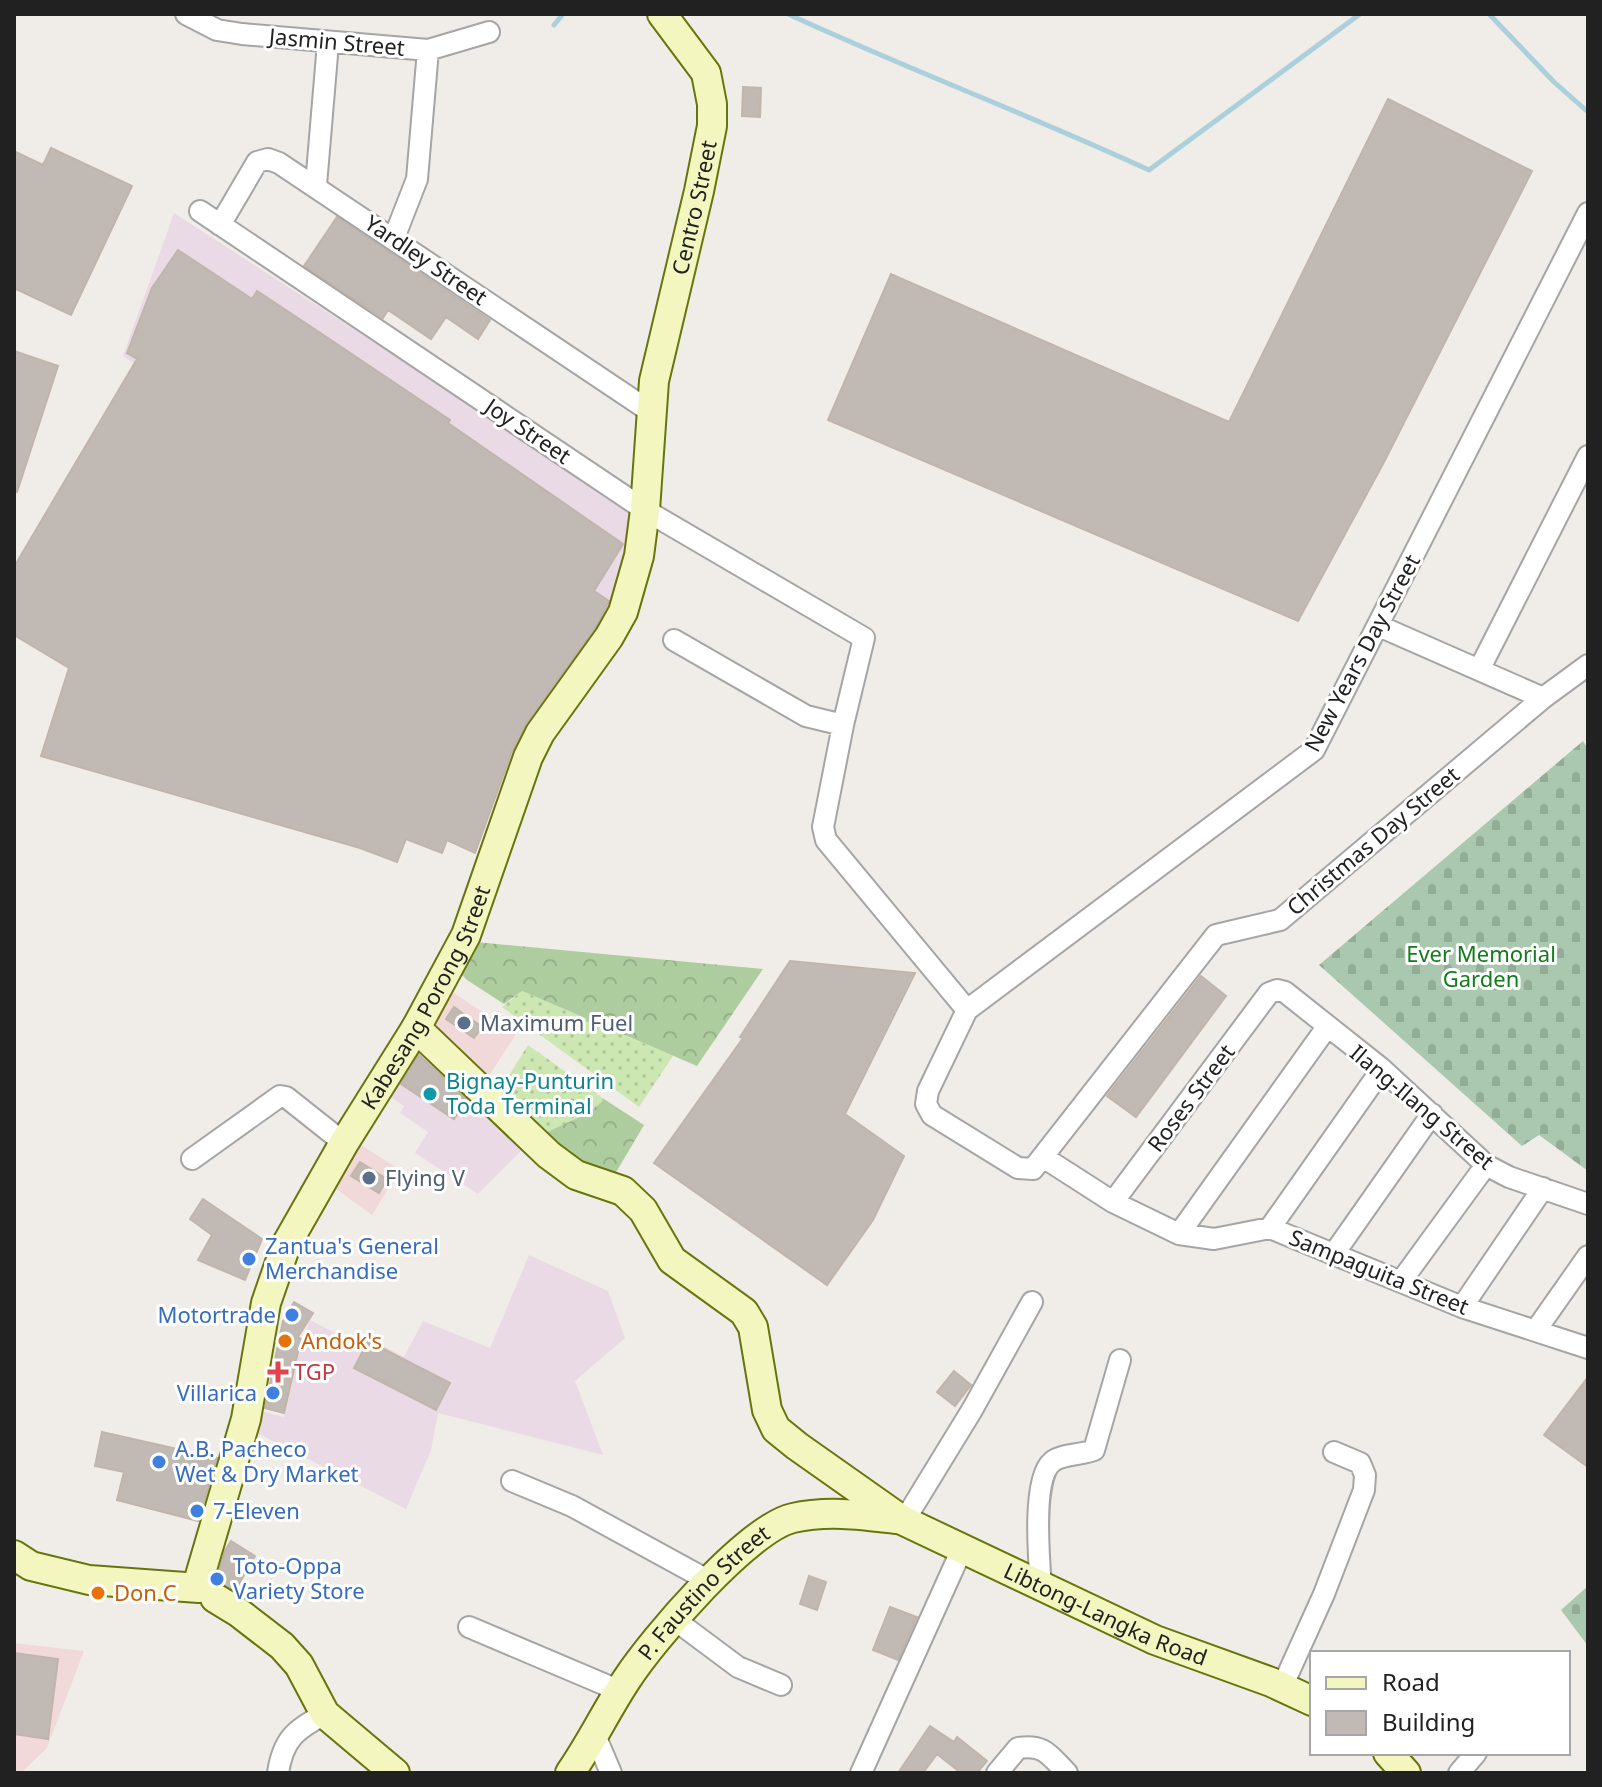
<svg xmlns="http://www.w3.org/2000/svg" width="1602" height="1787" font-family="'Noto Sans',sans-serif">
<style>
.commercial{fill:#f0d9d8}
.industrial{fill:#e9dae6}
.grass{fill:url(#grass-dots)}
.forest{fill:url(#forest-crowns)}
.cemetery{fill:url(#cemetery-stones)}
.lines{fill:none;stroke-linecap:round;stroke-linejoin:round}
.stream{stroke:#abd0db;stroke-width:5}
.building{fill:#c1bab4;stroke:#c1b5ab;stroke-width:2}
.street-casing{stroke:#a5a5a5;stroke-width:24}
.secondary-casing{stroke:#68740c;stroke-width:32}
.street{stroke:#fff;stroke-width:20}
.secondary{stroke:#f4f6c0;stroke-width:28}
.service-dot{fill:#5c6f8a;stroke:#fff;stroke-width:3}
.culture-dot{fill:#0f9aa8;stroke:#fff;stroke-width:3}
.shop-dot{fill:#3f7fe0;stroke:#fff;stroke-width:3}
.food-dot{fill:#e8710a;stroke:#fff;stroke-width:3}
.health-dot{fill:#e0444e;stroke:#fff;stroke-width:3}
.labels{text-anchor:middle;stroke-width:6;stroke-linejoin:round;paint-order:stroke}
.street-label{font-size:22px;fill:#212121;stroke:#fff}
.park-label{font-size:22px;fill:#127b1b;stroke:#fff}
.service-label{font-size:22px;fill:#4e5e75;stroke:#fff;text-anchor:start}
.culture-label{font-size:22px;fill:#0d838f;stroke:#fff;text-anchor:start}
.shop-label{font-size:22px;fill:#366cbe;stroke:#fff;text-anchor:start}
.food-label{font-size:22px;fill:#c56008;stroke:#fff;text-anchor:start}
.health-label{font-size:22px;fill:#be3a42;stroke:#fff;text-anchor:start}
</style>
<defs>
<pattern id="grass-dots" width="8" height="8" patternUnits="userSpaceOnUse" patternTransform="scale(2)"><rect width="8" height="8" fill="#cce7b1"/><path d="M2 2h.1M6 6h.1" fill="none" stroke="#afc698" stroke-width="1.8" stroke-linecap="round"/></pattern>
<pattern id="forest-crowns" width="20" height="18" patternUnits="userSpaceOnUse" patternTransform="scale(2)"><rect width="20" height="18" fill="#adcd9f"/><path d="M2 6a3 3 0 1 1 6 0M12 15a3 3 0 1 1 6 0" fill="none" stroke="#95b089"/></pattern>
<pattern id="cemetery-stones" width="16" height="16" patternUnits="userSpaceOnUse" patternTransform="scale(2)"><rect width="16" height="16" fill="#aac8af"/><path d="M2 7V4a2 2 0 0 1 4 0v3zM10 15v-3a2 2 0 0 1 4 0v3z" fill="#92ac96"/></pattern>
</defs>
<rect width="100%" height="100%" fill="#f0ede8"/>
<path class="commercial" d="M449 990 516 1034 487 1079 443 1037 435 1026Z
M358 1143 400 1170 372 1215 332 1186Z
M14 1643 84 1651 47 1748 22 1772 14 1771Z"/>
<path class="industrial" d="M174 213 633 510 618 588 599 632 577 662 123 356Z
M397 1081 454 1119 472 1093 528 1144 478 1194 415 1153 428 1132 400 1113 404 1106 388 1095Z
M529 1255 608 1291 625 1338 575 1381 603 1455 438 1413 431 1450 406 1509 257 1433 261 1411 284 1417 302 1340 310 1320 362 1347 368 1338 404 1357 423 1321 490 1348Z"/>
<path class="grass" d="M522 991 673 1056 639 1107 502 1007Z
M528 1045 604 1099C588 1118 563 1122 541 1136L496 1096Z"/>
<path class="forest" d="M475 942 763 969 697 1066 522 991 504 1004 467 980 458 971Z
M604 1099 644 1125 615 1174 582 1165 541 1136C563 1122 588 1118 604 1099Z"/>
<path class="cemetery" d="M1583 741 1588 749V1171L1539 1135 1522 1146 1319 965Z
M1588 1586V1646L1561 1610Z"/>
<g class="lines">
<path class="stream" d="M788 14C907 69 1030 115 1149 170L1360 14
M1489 14 1554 82 1588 112
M554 25 563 14"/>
</g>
<path class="building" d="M743 87 761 88 760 117 742 116Z
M1388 99 1532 171 1384 462 1298 621 828 420 891 274 1229 422Z
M51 148 132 186 71 315 14 288V151L43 165Z
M337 217 490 320 478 339 446 317 431 339 388 310 383 318 304 266Z
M178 250 252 299 257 291 322 334 450 420 448 423 623 544 594 591 609 601 607 605 595 628 525 725 512 751 475 853 447 840 442 853 406 839 397 862 360 848 41 756 69 668 14 635V567L137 359 127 353 152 288Z
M14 351 58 366 17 492H14Z
M790 961 915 973 845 1114 904 1156 873 1220 827 1285 654 1163 743 1038 740 1037Z
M1201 976 1226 996 1136 1117 1107 1096Z
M454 1007 482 1027 474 1038 446 1019Z
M419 1055 467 1100 454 1119 401 1084Z
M360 1162 387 1179 379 1193 351 1176Z
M203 1199 262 1239 245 1280 198 1260 212 1235 190 1219Z
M294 1302 313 1313 298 1337 301 1339 284 1413 265 1408 283 1321Z
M368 1341 450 1383 436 1410 354 1368Z
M954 1371 971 1385 955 1406 937 1392Z
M1588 1377V1467L1544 1435Z
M102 1432 217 1458 198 1521 117 1500 124 1472 95 1466Z
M231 1541 255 1556 235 1591 216 1581 225 1551Z
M809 1576 826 1582 817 1610 800 1604Z
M890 1607 917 1617 898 1660 873 1650Z
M14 1653 58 1659 48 1739 14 1734Z
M930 1726 954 1742 957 1737 987 1761 977 1773H961L937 1754 923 1773H898Z"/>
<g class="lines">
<g class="street-casing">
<path id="street" d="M186 14 217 30 242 34 428 50 489 32
M316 185 328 43
M200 211 645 510 864 638 843 725 823 827 826 840 967 1010
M1588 213 1314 750 967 1010 928 1091 926 1104 932 1115 1018 1168 1033 1169 1216 935 1280 920 1543 698 1588 665
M220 225 257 162 268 159 279 163 651 412
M394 238 417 179 428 50
M1379 626 1543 698
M674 640 806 716 843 725
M1479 670 1588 456
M1043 1157 1113 1202 1179 1234 1214 1239 1270 1228 1462 1307 1588 1348
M192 1159 280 1096 286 1097 344 1143
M1113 1202 1269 993 1277 990 1285 992 1382 1069 1486 1165 1509 1177 1588 1204
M1270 1228 1382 1069
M1179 1234 1327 1027
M1333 1255 1432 1114
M1402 1280 1486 1165
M1462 1307 1543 1188
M1536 1330 1588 1256
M512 1481 572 1506 711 1582
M904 1521 972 1410 1032 1302
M1041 1586C1039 1561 1032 1478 1052 1462 1061 1454 1082 1455 1094 1450L1120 1360
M675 1620 738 1667 781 1685
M469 1627 620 1691
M1282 1687 1324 1594 1364 1490 1365 1475 1360 1463 1334 1452
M594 1733 611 1773
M278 1773C283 1739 296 1729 325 1714
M861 1773 962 1549
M997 1773 1018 1748C1045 1744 1049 1755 1067 1773
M1459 1773 1476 1753"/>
</g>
<g class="secondary-casing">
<g id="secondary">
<path id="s1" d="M416 1028 549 1155 576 1175 623 1191 643 1210 672 1260 744 1312 753 1327 767 1410 776 1429 797 1446 902 1520 1155 1640 1271 1682 1312 1701"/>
<path d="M14 1555 31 1566 89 1580 199 1588"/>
<path id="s2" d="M197 1586 246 1419 266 1303 286 1245 344 1143 416 1028 466 935 528 757 540 733 609 637 623 612 639 556 645 510 654 381 699 191 712 126V104L706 73 662 14"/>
<path d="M215 1598 238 1612 282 1646 299 1665 325 1714 395 1773"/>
<path d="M1388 1753 1406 1773"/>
<path id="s3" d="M570 1773C591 1743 607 1709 627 1679 653 1639 748 1528 793 1518 827 1510 863 1515 897 1519"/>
</g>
</g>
<use href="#street" class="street"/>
<use href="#secondary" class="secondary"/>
</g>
<g class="service-dot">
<circle cx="464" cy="1023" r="8"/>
<circle cx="369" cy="1178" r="8"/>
</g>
<circle class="culture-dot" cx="430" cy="1094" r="8"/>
<g class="shop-dot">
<circle cx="249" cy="1259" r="8"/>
<circle cx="292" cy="1315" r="8"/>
<circle cx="273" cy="1393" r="8"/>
<circle cx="159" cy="1462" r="8"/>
<circle cx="197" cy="1511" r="8"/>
<circle cx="217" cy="1579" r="8"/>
</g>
<g class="food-dot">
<circle cx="285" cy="1341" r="8"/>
<circle cx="98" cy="1593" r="8"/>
</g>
<path class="health-dot" d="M274 1360h8v8h8v8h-8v8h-8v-8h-8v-8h8z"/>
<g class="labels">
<g class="street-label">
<text transform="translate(337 42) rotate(5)" y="8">Jasmin Street</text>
<text dy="8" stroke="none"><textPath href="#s2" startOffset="1486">Centro Street</textPath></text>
<text transform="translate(426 260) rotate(34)" y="8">Yardley Street</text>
<text transform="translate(528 431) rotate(34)" y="8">Joy Street</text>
<text transform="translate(1362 653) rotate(-62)" y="8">New Years Day Street</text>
<text transform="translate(1373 841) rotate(-40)" y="8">Christmas Day Street</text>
<text dy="8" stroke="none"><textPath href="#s2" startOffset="638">Kabesang Porong Street</textPath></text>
<text transform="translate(1191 1098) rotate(-53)" y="8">Roses Street</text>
<text transform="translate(1422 1107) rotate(40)" y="8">Ilang-Ilang Street</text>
<text transform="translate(1379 1272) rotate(22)" y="8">Sampaguita Street</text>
<text dy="8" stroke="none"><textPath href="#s3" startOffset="226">P. Faustino Street</textPath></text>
<text dy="8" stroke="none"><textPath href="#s1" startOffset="944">Libtong-Langka Road</textPath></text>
</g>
<g class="park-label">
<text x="1481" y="962">Ever Memorial<tspan x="1481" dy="25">Garden</tspan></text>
</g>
<g class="service-label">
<text x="480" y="1031">Maximum Fuel</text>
<text x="385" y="1186">Flying V</text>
</g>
<g class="culture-label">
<text x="446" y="1089">Bignay-Punturin<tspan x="446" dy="25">Toda Terminal</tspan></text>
</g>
<g class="shop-label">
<text x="265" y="1254">Zantua's General<tspan x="265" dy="25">Merchandise</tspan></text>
<text x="276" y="1323" text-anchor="end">Motortrade</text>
<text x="257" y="1401" text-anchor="end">Villarica</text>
<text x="175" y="1457">A.B. Pacheco<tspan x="175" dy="25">Wet &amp; Dry Market</tspan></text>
<text x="213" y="1519">7-Eleven</text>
<text x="233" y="1574">Toto-Oppa<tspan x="233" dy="25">Variety Store</tspan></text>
</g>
<g class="food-label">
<text x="301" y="1349">Andok's</text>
<text x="114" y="1601">Don C</text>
</g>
<g class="health-label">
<text x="294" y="1380">TGP</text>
</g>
</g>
<rect width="1602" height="1787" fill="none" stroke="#212121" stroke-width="32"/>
<rect x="1310" y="1651" width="260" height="104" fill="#ffffff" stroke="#a6a6a6" stroke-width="2"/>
<rect x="1326" y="1677" width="40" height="12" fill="#f4f6c0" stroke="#a6a6a6" stroke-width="2"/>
<text x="1382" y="1691" font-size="24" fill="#212121">Road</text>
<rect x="1326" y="1711" width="40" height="24" fill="#c1bab4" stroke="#a6a6a6" stroke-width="2"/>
<text x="1382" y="1731" font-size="24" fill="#212121">Building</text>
</svg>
